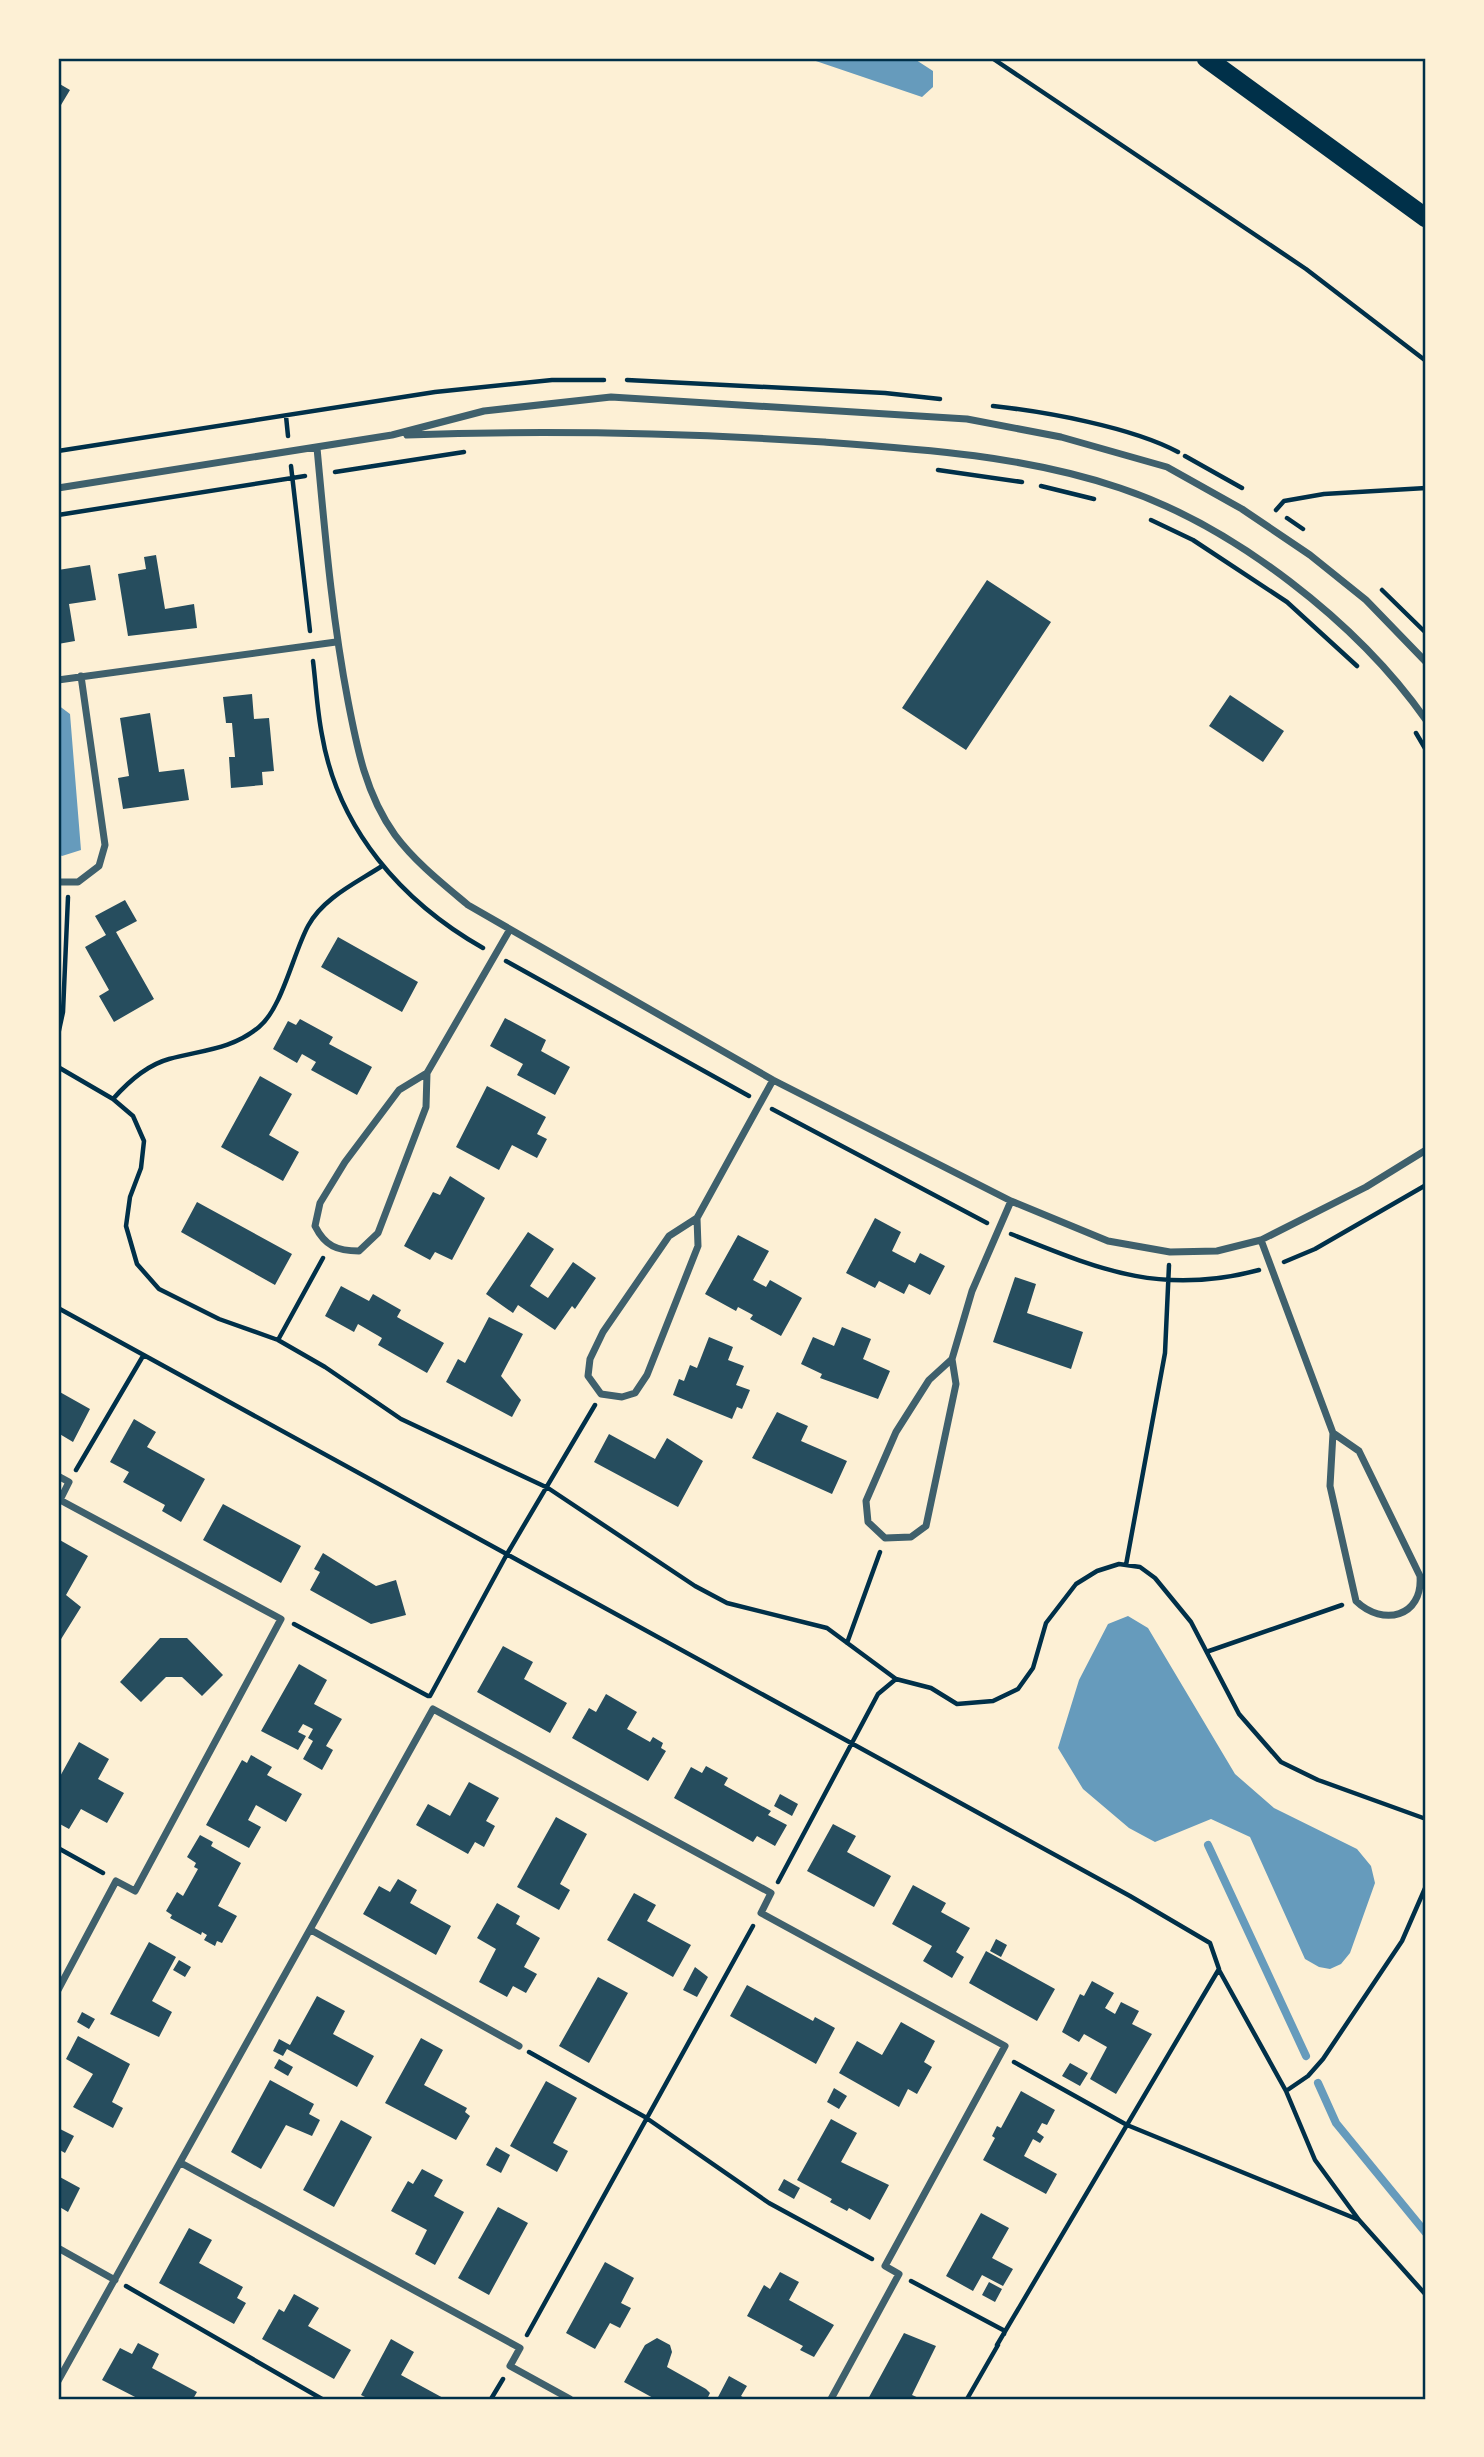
<svg xmlns="http://www.w3.org/2000/svg" width="1484" height="2457" font-family="Lora,serif">
<style>
.water{fill:#669bbc}
.lines{fill:none;stroke-linecap:round;stroke-linejoin:round}
.stream{stroke:#669bbc;stroke-width:8}
.building{fill:#264d5e}
.path{stroke:#003049;stroke-width:4.5}
.minor{stroke:#3f606c;stroke-width:7}
.trunk{stroke:#003049;stroke-width:19}
.neatline{fill:none;stroke:#003049;stroke-width:2.5}
</style>
<rect width="100%" height="100%" fill="#fdf0d5"/>
<path class="water" d="M807 58H913L933 71V87L922 97Z
M58 705 70 714 81 850 62 856 58 854Z
M1128 1616 1148 1628 1235 1774 1274 1808 1357 1849 1371 1866 1375 1883 1350 1953 1341 1964 1330 1969 1319 1967 1305 1959 1250 1837 1211 1819 1155 1842 1129 1828 1083 1789 1058 1748 1079 1680 1108 1624Z"/>
<g class="lines">
<path class="stream" d="M1208 1845 1306 2056
M1318 2083 1336 2123 1426 2233"/>
</g>
<path class="building" d="M58 83 70 90 58 110Z
M156 555 165 609 194 604 197 628 128 636 118 574 146 569 144 557Z
M90 565 96 600 69 604 75 641 58 644V570Z
M987 580 1051 622 966 750 902 708Z
M252 694 254 719 269 718 274 771 262 772 263 785 231 788 229 757H235L232 723H226L223 697Z
M1230 695 1284 731 1263 762 1209 726Z
M150 713 159 772 184 769 189 800 123 809 118 778 129 776 120 718Z
M125 900 137 921 116 932 154 999 114 1022 99 996 109 990 85 947 106 935 95 916Z
M338 937 418 982 402 1012 321 967Z
M505 1018 546 1040 541 1051 570 1067 555 1095 517 1075 523 1064 490 1046Z
M300 1019 333 1037 329 1044 372 1067 357 1095 311 1070 316 1062 302 1054 297 1063 273 1049 288 1021 296 1025Z
M260 1076 292 1094 269 1135 299 1152 283 1181 221 1147Z
M487 1086 546 1117 537 1134 547 1139 537 1158 512 1145 499 1170 456 1147Z
M450 1176 485 1198 452 1260 435 1252 430 1260 404 1246 433 1192 440 1195Z
M197 1202 292 1254 275 1285 181 1232Z
M875 1218 901 1232 892 1251 915 1263 920 1253 945 1266 930 1295 909 1284 904 1294 879 1281 875 1288 846 1273Z
M528 1232 554 1249 530 1286 548 1298 573 1262 596 1278 575 1309 572 1306 555 1330 518 1305 513 1313 486 1294Z
M738 1235 769 1251 753 1280 766 1287 770 1280 802 1298 781 1336 750 1319 753 1315 738 1307 736 1311 705 1294Z
M1015 1277 1036 1284 1027 1313 1083 1332 1071 1369 993 1342Z
M341 1286 369 1301 373 1294 401 1310 397 1317 444 1343 427 1373 378 1345 382 1338 358 1324 354 1332 325 1316Z
M489 1317 523 1334 501 1376 521 1400 512 1417 446 1382 458 1359 465 1363Z
M842 1327 871 1339 863 1359 890 1371 878 1399 820 1378 822 1374 801 1364 813 1337 834 1346Z
M709 1337 733 1347 728 1360 744 1366 736 1385 750 1390 742 1409 737 1407 732 1419 673 1395 679 1379 684 1381 690 1365 697 1368Z
M58 1391 90 1409 73 1442 58 1433Z
M777 1412 808 1426 801 1441 847 1461 832 1494 752 1458Z
M134 1419 156 1432 147 1447 205 1479 181 1522 162 1511 165 1505 123 1482 129 1472 110 1462Z
M609 1434 655 1459 667 1438 703 1461 678 1507 594 1462Z
M223 1504 301 1546 281 1583 203 1540Z
M58 1539 88 1556 66 1595 81 1607 58 1644Z
M323 1553 376 1586 396 1580 406 1615 371 1624 310 1590 320 1572 314 1569Z
M160 1638H187L223 1675 202 1696 182 1677H166L141 1702 120 1682Z
M503 1646 533 1662 524 1679 567 1703 550 1733 477 1692Z
M299 1664 327 1680 314 1704 342 1719 326 1746 333 1750 322 1770 303 1759 313 1741 308 1738 313 1729 303 1724 298 1732 306 1736 298 1750 261 1731Z
M606 1694 637 1712 627 1729 650 1742 653 1737 663 1743 661 1748 666 1751 648 1781 572 1738 589 1708 596 1712Z
M79 1742 109 1759 98 1779 124 1793 107 1823 81 1809 69 1829 58 1823V1780Z
M251 1755 272 1767 267 1775 302 1794 286 1822 256 1805 248 1820 261 1827 249 1848 206 1825 242 1760 247 1763Z
M706 1766 728 1778 724 1785 771 1811 768 1815 787 1825 775 1846 757 1836 753 1842 674 1798 691 1767 702 1773Z
M469 1782 499 1798 486 1821 495 1826 484 1847 475 1842 468 1854 416 1825 428 1804 450 1816Z
M780 1794 798 1804 792 1816 774 1806Z
M556 1817 587 1834 560 1884 570 1890 559 1910 517 1887Z
M833 1824 856 1836 847 1852 891 1876 874 1907 807 1871Z
M200 1835 213 1842 211 1846 241 1863 218 1906 237 1916 222 1943 217 1941 215 1946 204 1940 207 1935 202 1932 201 1935 170 1918 172 1915 166 1911 177 1892 183 1896 198 1869 194 1867 196 1863 187 1857Z
M398 1879 417 1890 410 1903 451 1926 436 1955 363 1914 379 1886 390 1892Z
M913 1885 946 1903 941 1912 970 1928 956 1952 964 1957 952 1978 923 1961 932 1946 892 1924Z
M634 1893 656 1905 647 1921 691 1945 673 1977 607 1940Z
M497 1903 520 1916 516 1924 540 1938 524 1967 537 1974 526 1993 513 1986 507 1997 479 1982 496 1949 477 1938Z
M996 1939 1007 1945 1001 1957 990 1951Z
M149 1942 176 1957 152 2001 172 2012 159 2037 110 2014Z
M986 1951 1055 1989 1037 2021 969 1983Z
M179 1960 191 1967 185 1977 173 1970Z
M695 1967 708 1977 697 1997 683 1990Z
M598 1977 628 1993 589 2063 559 2046Z
M1092 1981 1114 1993 1105 2008 1115 2014 1121 2002 1139 2011 1132 2024 1152 2034 1116 2094 1090 2079 1107 2047 1084 2034 1079 2042 1062 2032 1080 1994 1084 1996Z
M747 1985 813 2021 815 2017 835 2028 816 2064 730 2016Z
M317 1996 345 2011 333 2034 374 2056 357 2087 287 2049 283 2056 273 2051 279 2039 290 2045Z
M82 2012 95 2019 89 2029 77 2022Z
M901 2022 935 2041 924 2062 932 2067 917 2094 908 2089 899 2107 839 2073 857 2041 882 2055Z
M78 2036 130 2064 112 2102 123 2108 113 2128 73 2107 93 2074 66 2059Z
M421 2038 443 2050 424 2085 467 2108 465 2112 470 2116 456 2140 385 2103Z
M279 2059 293 2067 288 2076 274 2068Z
M1070 2063 1088 2073 1080 2086 1062 2076Z
M270 2080 314 2104 309 2114 320 2120 312 2136 286 2125 261 2169 231 2152Z
M546 2081 577 2098 553 2143 568 2151 557 2172 510 2146Z
M834 2088 847 2096 839 2109 827 2102Z
M1021 2091 1055 2110 1047 2125 1042 2123 1037 2132 1044 2137 1040 2143 1033 2139 1024 2156 1057 2174 1046 2194 983 2160 995 2138 992 2136 997 2126 1001 2128Z
M831 2119 857 2133 841 2162 889 2185 870 2220 849 2208 847 2211 830 2202 832 2199 797 2180Z
M341 2120 372 2137 334 2207 303 2190Z
M58 2128 74 2136 65 2153 58 2149Z
M496 2147 510 2155 501 2173 486 2165Z
M422 2169 443 2180 434 2196 464 2212 435 2265 415 2254 427 2230 391 2211 408 2181 413 2184Z
M58 2176 80 2188 68 2212 58 2206Z
M784 2179 800 2188 794 2199 778 2190Z
M498 2207 528 2223 489 2295 458 2278Z
M981 2213 1009 2228 992 2258 1013 2269 1003 2286 982 2275 973 2291 946 2276Z
M189 2228 212 2240 199 2263 243 2287 237 2298 246 2303 234 2324 159 2283Z
M605 2262 634 2278 621 2303 631 2308 620 2328 610 2323 595 2349 566 2333Z
M780 2272 799 2282 789 2300 834 2325 814 2357 800 2350 803 2346 747 2316 764 2285 770 2289Z
M989 2282 1002 2289 995 2302 982 2295Z
M294 2294 319 2308 308 2326 351 2350 334 2379 262 2339 279 2309 284 2312Z
M904 2333 936 2346 912 2395 921 2399H868Z
M657 2338 670 2345 672 2352 667 2367 706 2389 710 2393 707 2399H655L624 2382 645 2345Z
M391 2339 414 2352 401 2375 445 2399H369L361 2395Z
M138 2343 159 2354 152 2368 197 2392 193 2399H139L102 2380 120 2348 132 2354Z
M729 2376 747 2386 741 2396 746 2399H717Z"/>
<g class="lines">
<path class="path" d="M992 58 1306 269 1426 361
M627 380 885 393 940 399
M993 406C1047 412 1131 427 1178 452
M286 416 288 436
M58 451 435 392 552 380H604
M1185 456 1242 488
M291 466 310 631
M938 470 1022 482
M335 472 464 452
M1041 486 1094 499
M1276 510 1284 501 1324 494 1426 488
M58 515 305 476
M1287 518 1303 529
M1151 520 1193 540 1287 602 1357 666
M1382 590 1426 633
M313 661C316 685 317 710 322 735 338 829 402 902 483 948
M1416 733 1426 750
M506 961 749 1096
M58 1035 63 1012 68 897
M58 1067 113 1099 133 1116 144 1141 141 1168 130 1197 126 1226 137 1264 159 1289 219 1319 278 1340 325 1367 401 1419 548 1488 695 1586 727 1603 827 1628 896 1679 931 1688 957 1704 993 1701 1018 1689 1033 1668 1046 1623 1076 1584 1097 1571 1119 1564 1140 1567 1155 1578 1191 1622 1239 1714 1281 1762 1318 1780 1426 1819
M113 1099C128 1082 147 1065 169 1059 201 1050 231 1050 259 1027 282 1008 293 954 308 926 323 898 356 883 382 866
M772 1109 987 1223
M1011 1234C1101 1270 1161 1296 1259 1270
M1284 1262 1315 1249 1426 1185
M58 1308 1130 1896 1210 1943 1219 1969 997 2345
M278 1340 323 1258
M76 1470 143 1356
M1126 1565 1165 1353 1169 1265
M294 1624 428 1696
M847 1643 880 1552
M1209 1651 1342 1605
M430 1696 507 1554 595 1405
M58 1848 103 1873
M778 1882 878 1694 896 1679
M1219 1970 1286 2091 1315 2160 1359 2220 1426 2295
M529 2052 645 2117 769 2203 872 2259
M1014 2062 1127 2125 1359 2220
M1286 2091 1308 2076 1323 2059 1402 1941 1426 1886
M911 2281 1005 2331 1004 2334
M126 2286 322 2399
M527 2335 753 1926
M491 2399 503 2379
M967 2399 998 2345"/>
<path class="minor" d="M407 435C546 430 685 433 824 442 923 449 1025 456 1120 488 1234 526 1358 623 1426 720
M317 448C325 533 332 618 348 701 357 748 366 795 395 835 415 862 443 884 468 905L773 1080 1011 1201 1108 1241 1170 1252 1217 1251 1261 1240 1366 1187 1426 1150
M58 488 392 435 484 411 611 397 967 419 1061 437 1167 467 1242 509 1310 555 1366 600 1426 662
M58 680 336 642
M58 882H78L99 866 105 845 81 676
M427 1073 426 1107 378 1233 359 1251C337 1251 325 1246 315 1226L320 1203 345 1162 399 1090 427 1073 509 931
M697 1218 698 1246 647 1375 635 1393 622 1397 601 1394 588 1376 590 1359 603 1332 669 1236 697 1218 773 1080
M1261 1240 1333 1433 1330 1486 1356 1601C1383 1627 1423 1617 1420 1576L1359 1451 1333 1433
M952 1359 956 1384 926 1526 911 1537 885 1538 868 1522 866 1501 896 1432 929 1380 952 1359 972 1291 1011 1201
M58 1476 69 1482 60 1500 281 1619 135 1891 116 1881 58 1990
M311 1930 519 2046
M181 2163 520 2348 510 2366 570 2399
M58 2248 115 2280
M58 2381 433 1709 771 1893 761 1913 1005 2046 885 2266 899 2274 831 2399"/>
<path class="trunk" d="M1206 58 1426 218"/>
</g>
<rect width="1484" height="2457" fill="none" stroke="#fdf0d5" stroke-width="119"/>
<rect x="60" y="60" width="1364" height="2338" class="neatline"/>
</svg>
